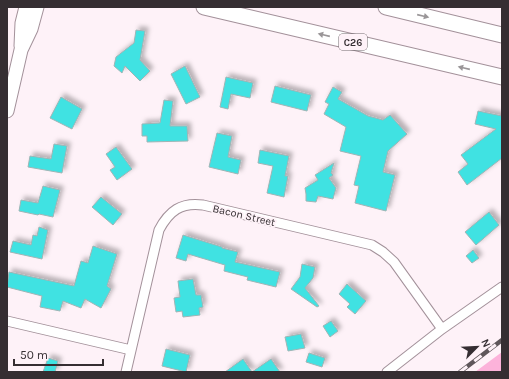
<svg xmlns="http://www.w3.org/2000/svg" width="509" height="379" font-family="Karla,sans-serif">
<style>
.green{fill:#fcb2da}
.building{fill:#41e2e2;stroke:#9eb5b5;filter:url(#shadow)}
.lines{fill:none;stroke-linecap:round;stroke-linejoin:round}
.street-casing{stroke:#a3919a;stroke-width:11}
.secondary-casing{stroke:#a3919a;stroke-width:15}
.primary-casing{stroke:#a3919a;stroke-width:17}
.street{stroke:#fff;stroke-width:9}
.secondary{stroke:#fff;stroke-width:13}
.primary{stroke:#fff;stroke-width:15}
.rail-casing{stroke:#5f575b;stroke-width:4.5}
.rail{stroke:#fef2f8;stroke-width:3;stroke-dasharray:9;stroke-linecap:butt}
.oneway{fill:#9a9698}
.labels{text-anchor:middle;stroke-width:3.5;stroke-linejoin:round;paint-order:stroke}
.shield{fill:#fef2f8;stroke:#71696d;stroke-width:1}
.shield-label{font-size:10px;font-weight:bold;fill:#352e32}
.street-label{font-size:11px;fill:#352e32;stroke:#fef2f8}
</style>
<defs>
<filter id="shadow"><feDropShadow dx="3.5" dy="-3.5" stdDeviation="2" flood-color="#0004"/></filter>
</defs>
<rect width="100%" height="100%" fill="#fef2f8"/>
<path class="green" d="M502 352V372H475Z"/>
<path class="building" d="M136 30 145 31 140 60 150 71 140 81 125 66 122 73 114 66 116 57 134 43Z
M185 66 200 97 186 104 171 74Z
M226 77 253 83 250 98 231 94 228 109 220 107Z
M275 86 311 95 307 111 271 102Z
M333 87 342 92 338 99 368 116 383 120 390 115 407 134 388 151 383 172 395 175 386 211 355 203 359 186 354 185 361 156 340 151 346 127 324 114 329 104 325 102Z
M61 97 82 109 72 129 50 118Z
M164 100 173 101 170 126H187L188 141 147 142V136H142V124L160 123Z
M478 111 502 116V158L467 185 458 172 468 164 461 155 496 129 475 124Z
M217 133 232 136 228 157 241 160 238 174 209 167Z
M54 144 67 146 62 173 28 167 30 156 51 159Z
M116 147 132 169 117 180 110 170 115 167 106 154Z
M260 150 289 156 285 176H288L284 197 267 193 273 166 258 163Z
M334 163 331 173 333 175 329 178 336 188 333 199 318 196 316 202 306 201V194L305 188 318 180 315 175Z
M43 186 60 190 53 217 39 214 38 215 19 211 21 200 38 203Z
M101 197 122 214 113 225 92 207Z
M489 212 499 225 476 245 465 232Z
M39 227 48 230 42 259 10 252 13 241 31 245 33 235 37 236Z
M183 235 222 247V248L238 252 235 262 280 272 276 287 247 280 248 277 224 271 225 265 188 254 186 261 176 258Z
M93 246 117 254 107 286 111 289 101 308 85 299 81 308 63 301 60 311 40 307 42 296 7 287 9 272 74 286 81 261 88 263Z
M473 250 479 258 472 263 466 256Z
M302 264 315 267 313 278 305 288 319 306 317 307 291 289 300 277Z
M193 279 196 295H201L203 307 199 308 200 315 183 317 182 311 176 312 174 298 180 297 178 281Z
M347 284 366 301 355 314 347 307 350 304 339 294Z
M331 321 338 331 330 337 323 326Z
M301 334 305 348 288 351 285 337Z
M166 349 190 355 186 372 162 366Z
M309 353 325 358 322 367 306 362Z
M48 358 58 361 55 372H43Z
M243 359 252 372 271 359 280 372H225Z"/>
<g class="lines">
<g class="street-casing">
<path id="street" d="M7 321 131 350
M126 372 159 230C169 211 181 202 203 205L372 245 383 252 394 262 442 329
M387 372 442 329 502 287"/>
</g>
<g class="secondary-casing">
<path id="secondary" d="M21 46 22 23 26 7
M7 111 21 50 31 29 37 7"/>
</g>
<g class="primary-casing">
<path id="primary" d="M204 7 502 77
M386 7 502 35"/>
</g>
<use href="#street" class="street"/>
<use href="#secondary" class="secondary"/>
<use href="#primary" class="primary"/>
<g class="rail-casing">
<path id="rail" d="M460 372 502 340"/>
</g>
<use href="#rail" class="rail"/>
</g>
<defs><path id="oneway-solid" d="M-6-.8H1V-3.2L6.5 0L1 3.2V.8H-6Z"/></defs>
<g class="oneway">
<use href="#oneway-solid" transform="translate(423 16) rotate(13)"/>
<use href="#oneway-solid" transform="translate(324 35) rotate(-167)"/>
<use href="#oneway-solid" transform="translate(464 68) rotate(-167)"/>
</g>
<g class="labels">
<rect class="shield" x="339" y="34" width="28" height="16" rx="3"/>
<g class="shield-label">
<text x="353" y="46">C26</text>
</g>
<g class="street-label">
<text transform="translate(244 215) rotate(13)" y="4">Bacon Street</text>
</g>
</g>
<rect width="509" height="379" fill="none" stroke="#352e32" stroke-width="16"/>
<g transform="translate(477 347) rotate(66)" stroke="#fef2f8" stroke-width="3" paint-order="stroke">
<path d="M0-3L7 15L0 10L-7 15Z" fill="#352e32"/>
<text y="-6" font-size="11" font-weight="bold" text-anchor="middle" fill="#352e32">N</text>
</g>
<path d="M14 359v6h89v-6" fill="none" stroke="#352e32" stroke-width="2"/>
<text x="20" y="359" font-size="12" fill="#352e32" stroke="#fef2f8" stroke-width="3" paint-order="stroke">50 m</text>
</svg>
